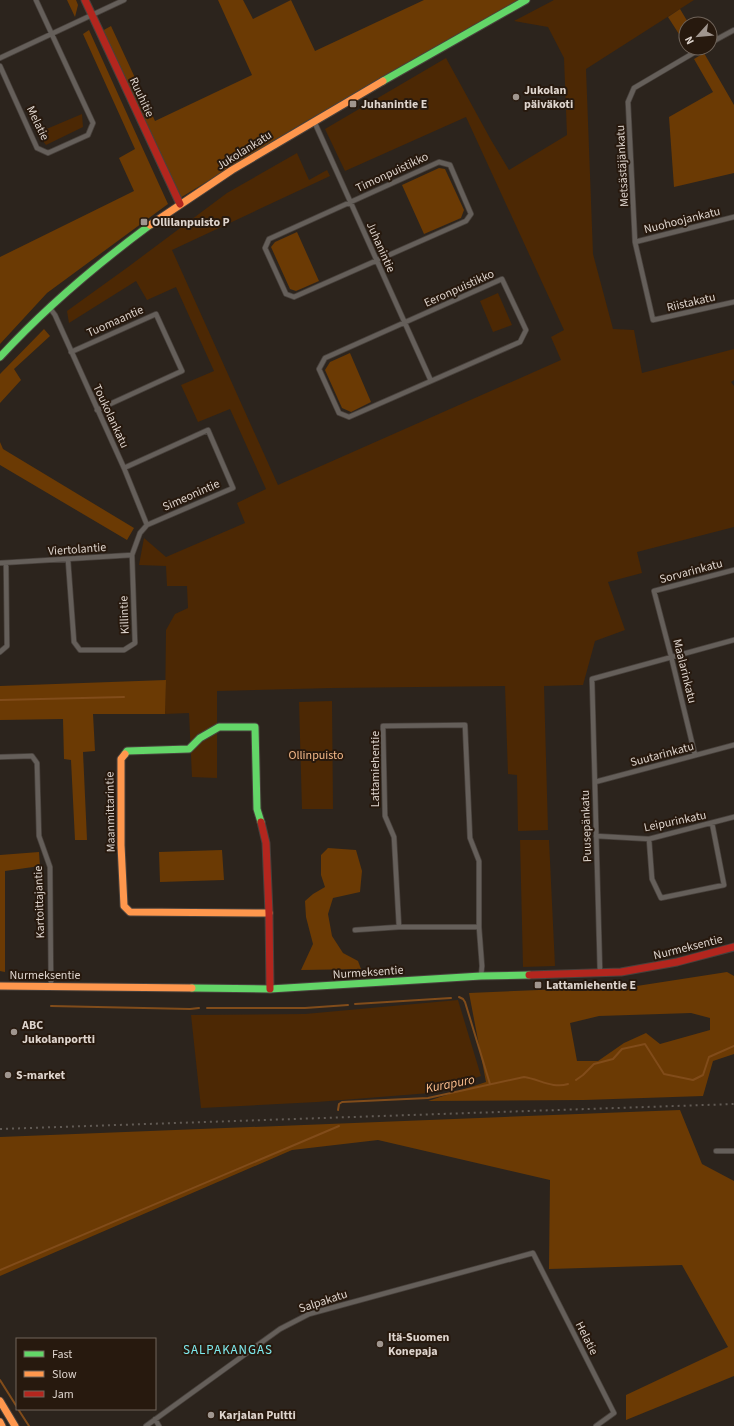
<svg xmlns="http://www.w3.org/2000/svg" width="734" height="1426" font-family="'Source Sans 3',sans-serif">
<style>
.green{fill:#4c2804}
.forest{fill:#6b3a04;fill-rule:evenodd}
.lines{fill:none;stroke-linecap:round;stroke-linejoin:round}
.stream{stroke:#814c1a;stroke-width:2}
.street-casing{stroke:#48413c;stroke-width:6}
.fast-casing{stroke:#48413c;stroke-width:9}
.slow-casing{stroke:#48413c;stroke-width:9}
.jam-casing{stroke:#48413c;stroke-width:9}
.street{stroke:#655f5a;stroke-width:4.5}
.fast{stroke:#63d668;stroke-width:7}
.slow{stroke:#ff974d;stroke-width:7}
.jam{stroke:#b3261e;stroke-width:7}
.rail{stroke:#615a54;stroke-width:2;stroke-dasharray:2 4;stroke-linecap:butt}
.poi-dot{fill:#a0968f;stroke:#27190e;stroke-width:1.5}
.labels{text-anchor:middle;stroke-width:4;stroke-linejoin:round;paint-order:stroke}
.poi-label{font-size:12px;font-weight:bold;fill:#ded4cd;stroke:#27190e;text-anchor:start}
.street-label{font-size:12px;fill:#ded4cd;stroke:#27190e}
.park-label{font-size:12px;fill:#f6ba8a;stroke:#27190e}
.water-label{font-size:13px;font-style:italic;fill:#fbbe8e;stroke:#27190e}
.neighbourhood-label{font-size:13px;letter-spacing:1px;fill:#7eeaee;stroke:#27190e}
</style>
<rect width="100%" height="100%" fill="#2c241d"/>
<path class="green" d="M554 0H694L586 69 593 254 613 329 634 330 642 373 734 349V380L731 382 734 386V527L637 552 642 573 608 582 625 630 595 641 583 685 544 686 548 830 518 831 517 775 508 774 505 686 332 688 217 691V778L192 777 189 713 165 714 166 630 175 614 188 608 187 586H167L166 566 139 565 144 538 166 557 245 523 237 503 266 489 230 409 198 422 181 385 214 371 176 287 147 300 136 281 69 323 67 311 128 267 227 193 297 153 309 180 327 170 330 176 172 250 278 485 561 360 551 337 564 330 466 117 345 171 325 129 446 58 491 140 509 170 567 135 564 58 548 27 514 21Z
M82 114 83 127 46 145 37 133Z
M498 293 512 325 493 332 480 301Z
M332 701 333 809H302L299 702Z
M520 840H549L555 966 523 967Z
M458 1000 481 1076 430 1093 317 1102 201 1108 191 1015 305 1014Z"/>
<path class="forest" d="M67 0H76L78 5 75 17Z
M218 0H243L253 19 291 0 315 51 424 0H521L303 123 180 198 102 31 111 26 155 121 252 75Z
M680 9 689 24H686V45L668 17Z
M89 30 142 147 168 204 47 293 0 344V257L134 191 119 158 135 149 83 34Z
M704 53 734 105V173L674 187 669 117 713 92 694 59Z
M439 168 445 169 464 210 461 218 424 234 402 185Z
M297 232 319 281 296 291 290 289 271 247 275 242Z
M44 329 50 336 14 369 21 380 0 403V374Z
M350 353 371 402 351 412 342 408 325 370 330 362Z
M0 442 3 449 134 528 127 540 0 465Z
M166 680 165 714H93L95 751 83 752 87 840H75L71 760 64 759 63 719 0 720V686Z
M328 848 356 850 362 871 360 892 333 898 328 914 332 936 343 953 358 961 361 969 301 970 313 944 306 917 305 901 313 894 325 887 321 875V855Z
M222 850 224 880 160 882 159 852Z
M39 852 40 866 5 871V972L0 971V855Z
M727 972 734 976V1054L713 1061 703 1096 584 1100 428 1101 486 1082 469 993 564 989 611 990ZM691 1013 710 1018V1030L660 1044 646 1033 624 1043 598 1061H577L570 1023 599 1016Z
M680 1110 702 1164 734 1181V1376L626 1420V1395L728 1347 682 1265 549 1269 550 1180 378 1140 292 1150 0 1276V1137Z"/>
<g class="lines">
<path class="stream" d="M0 700 124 697
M459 997 463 999 465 1002 490 1084
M355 1004 451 998
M51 1006 190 1009 199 1008
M207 1008H305L348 1005
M576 1080 583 1075 594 1064 613 1059 622 1049 645 1044 664 1074 693 1080 703 1075 709 1057 734 1046
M338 1110 339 1104 342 1102 428 1098 524 1077C539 1079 553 1089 568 1084
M0 1270 339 1126
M0 1380 17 1407
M18 1409 29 1426"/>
<g class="street-casing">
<path id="street" d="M710 43 734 30
M702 48 634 88 628 102 635 242 653 320 734 302
M0 58 124 0
M0 66 37 148 48 153 88 135 93 123 36 0
M314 121 431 381
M439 162 450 165 471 214 466 221 294 297 286 294 265 248 269 239Z
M635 242 734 217
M502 279 526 330 520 342 349 417 339 413 319 369 325 358Z
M71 352 156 314 182 371 97 410
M124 468 208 430 233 488 147 525
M68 560 74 642 80 650H124L135 643 132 555
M0 563 132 555 140 533 147 525 124 468 55 315 49 307
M0 652 7 646 6 563
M695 755 671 656 654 591 734 570
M0 757 32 756 37 763 39 836 50 867 51 986
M595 782 734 745
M596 836 649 839 734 817
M649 839 652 879 661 898 724 885 712 823
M399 927 394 837 385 816 383 726 465 725 470 838 479 861V927L482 966 481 976
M355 930 399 927H479
M600 972 592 679 734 640
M716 1151H734
M155 1419 159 1426
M146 1426 280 1329 309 1314 533 1253 614 1413 596 1426"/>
</g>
<g class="fast-casing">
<path id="fast" d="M383 81 526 0
M0 357C46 307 96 265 150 225
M125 754 127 751 189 749 200 738 219 727H255L257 809 261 822
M192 988 270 989 481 976 529 975"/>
</g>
<g class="slow-casing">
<path id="slow" d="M150 225 232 170 383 81
M125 754 121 759V845L124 906 130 912 269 913
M0 986 192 988
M0 1401 15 1426
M0 1422 2 1426"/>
</g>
<g class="jam-casing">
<path id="jam" d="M85 0 180 204
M261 822 266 843 269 913 270 989
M529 975 621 972 677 962 734 947"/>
</g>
<use href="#street" class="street"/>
<use href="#fast" class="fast"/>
<use href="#slow" class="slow"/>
<use href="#jam" class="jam"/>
<path class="rail" d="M0 1129 734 1104"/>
</g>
<g class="poi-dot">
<circle cx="516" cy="97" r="4"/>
<rect x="349" y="100" width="8" height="8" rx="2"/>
<rect x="140" y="218" width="8" height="8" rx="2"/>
<rect x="534" y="981" width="8" height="8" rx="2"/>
<circle cx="14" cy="1032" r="4"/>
<circle cx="8" cy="1075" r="4"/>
<circle cx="380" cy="1344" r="4"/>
<circle cx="211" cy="1415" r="4"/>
</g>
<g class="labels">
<g class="poi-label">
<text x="524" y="94">Jukolan<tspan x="524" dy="14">päiväkoti</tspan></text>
<text x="361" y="108">Juhanintie E</text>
<text x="152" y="226">Ollilanpuisto P</text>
<text x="546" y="989">Lattamiehentie E</text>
<text x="22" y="1029">ABC<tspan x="22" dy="14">Jukolanportti</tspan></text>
<text x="16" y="1079">S-market</text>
<text x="388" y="1341">Itä-Suomen<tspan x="388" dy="14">Konepaja</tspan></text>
<text x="219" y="1419">Karjalan Pultti</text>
</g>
<g class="street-label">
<text transform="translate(142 97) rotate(65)" y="4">Ruuhitie</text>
<text transform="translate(38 123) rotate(64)" y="4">Melatie</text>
<text transform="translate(244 150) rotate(-32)" y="4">Jukolankatu</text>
<text transform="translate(622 166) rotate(-93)" y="4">Metsästäjänkatu</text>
<text transform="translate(392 172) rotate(-25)" y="4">Timonpuistikko</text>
<text transform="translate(682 220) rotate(-14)" y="4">Nuohoojankatu</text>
<text transform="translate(381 247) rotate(66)" y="4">Juhanintie</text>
<text transform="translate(459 288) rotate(-24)" y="4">Eeronpuistikko</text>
<text transform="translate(691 302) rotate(-13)" y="4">Riistakatu</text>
<text transform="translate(115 321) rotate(-24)" y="4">Tuomaantie</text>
<text transform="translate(111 416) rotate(65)" y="4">Toukolankatu</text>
<text transform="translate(191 495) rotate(-24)" y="4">Simeonintie</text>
<text transform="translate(77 549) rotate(-4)" y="4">Viertolantie</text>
<text transform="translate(691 571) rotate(-15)" y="4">Sorvarinkatu</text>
<text transform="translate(124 615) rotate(-92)" y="4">Killintie</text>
<text transform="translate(685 671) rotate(76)" y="4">Maalarinkatu</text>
<text transform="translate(662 754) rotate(-15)" y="4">Suutarinkatu</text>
<text transform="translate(375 769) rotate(-90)" y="4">Lattamiehentie</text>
<text transform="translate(110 812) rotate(-91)" y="4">Maanmittarintie</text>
<text transform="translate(675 821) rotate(-12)" y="4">Leipurinkatu</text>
<text transform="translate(586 826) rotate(-92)" y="4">Puusepänkatu</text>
<text transform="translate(39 902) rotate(-92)" y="4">Kartoittajantie</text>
<text transform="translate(688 947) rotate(-14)" y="4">Nurmeksentie</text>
<text transform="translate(368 972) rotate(-4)" y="4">Nurmeksentie</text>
<text x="45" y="979">Nurmeksentie</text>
<text transform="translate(323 1301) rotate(-18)" y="4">Salpakatu</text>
<text transform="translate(587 1338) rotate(63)" y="4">Helatie</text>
</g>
<g class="park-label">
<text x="316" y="759">Ollinpuisto</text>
</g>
<g class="water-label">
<text transform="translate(450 1083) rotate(-11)" y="5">Kurapuro</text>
</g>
<g class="neighbourhood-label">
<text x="228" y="1354">SALPAKANGAS</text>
</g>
</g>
<rect x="16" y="1338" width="140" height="72" fill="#27190e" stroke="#70645a"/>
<rect x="24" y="1351" width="20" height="6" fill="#63d668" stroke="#70645a"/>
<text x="52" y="1358" font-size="12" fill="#ded4cd">Fast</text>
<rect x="24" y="1371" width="20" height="6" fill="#ff974d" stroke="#70645a"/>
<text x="52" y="1378" font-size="12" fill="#ded4cd">Slow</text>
<rect x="24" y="1391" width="20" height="6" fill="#b3261e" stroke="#70645a"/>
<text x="52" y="1398" font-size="12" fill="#ded4cd">Jam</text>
<g transform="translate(698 36) rotate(243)"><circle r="19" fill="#27190e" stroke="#70645a"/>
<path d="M0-3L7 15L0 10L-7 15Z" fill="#a0968f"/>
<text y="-6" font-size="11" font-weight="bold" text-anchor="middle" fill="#ded4cd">N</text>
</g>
</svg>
